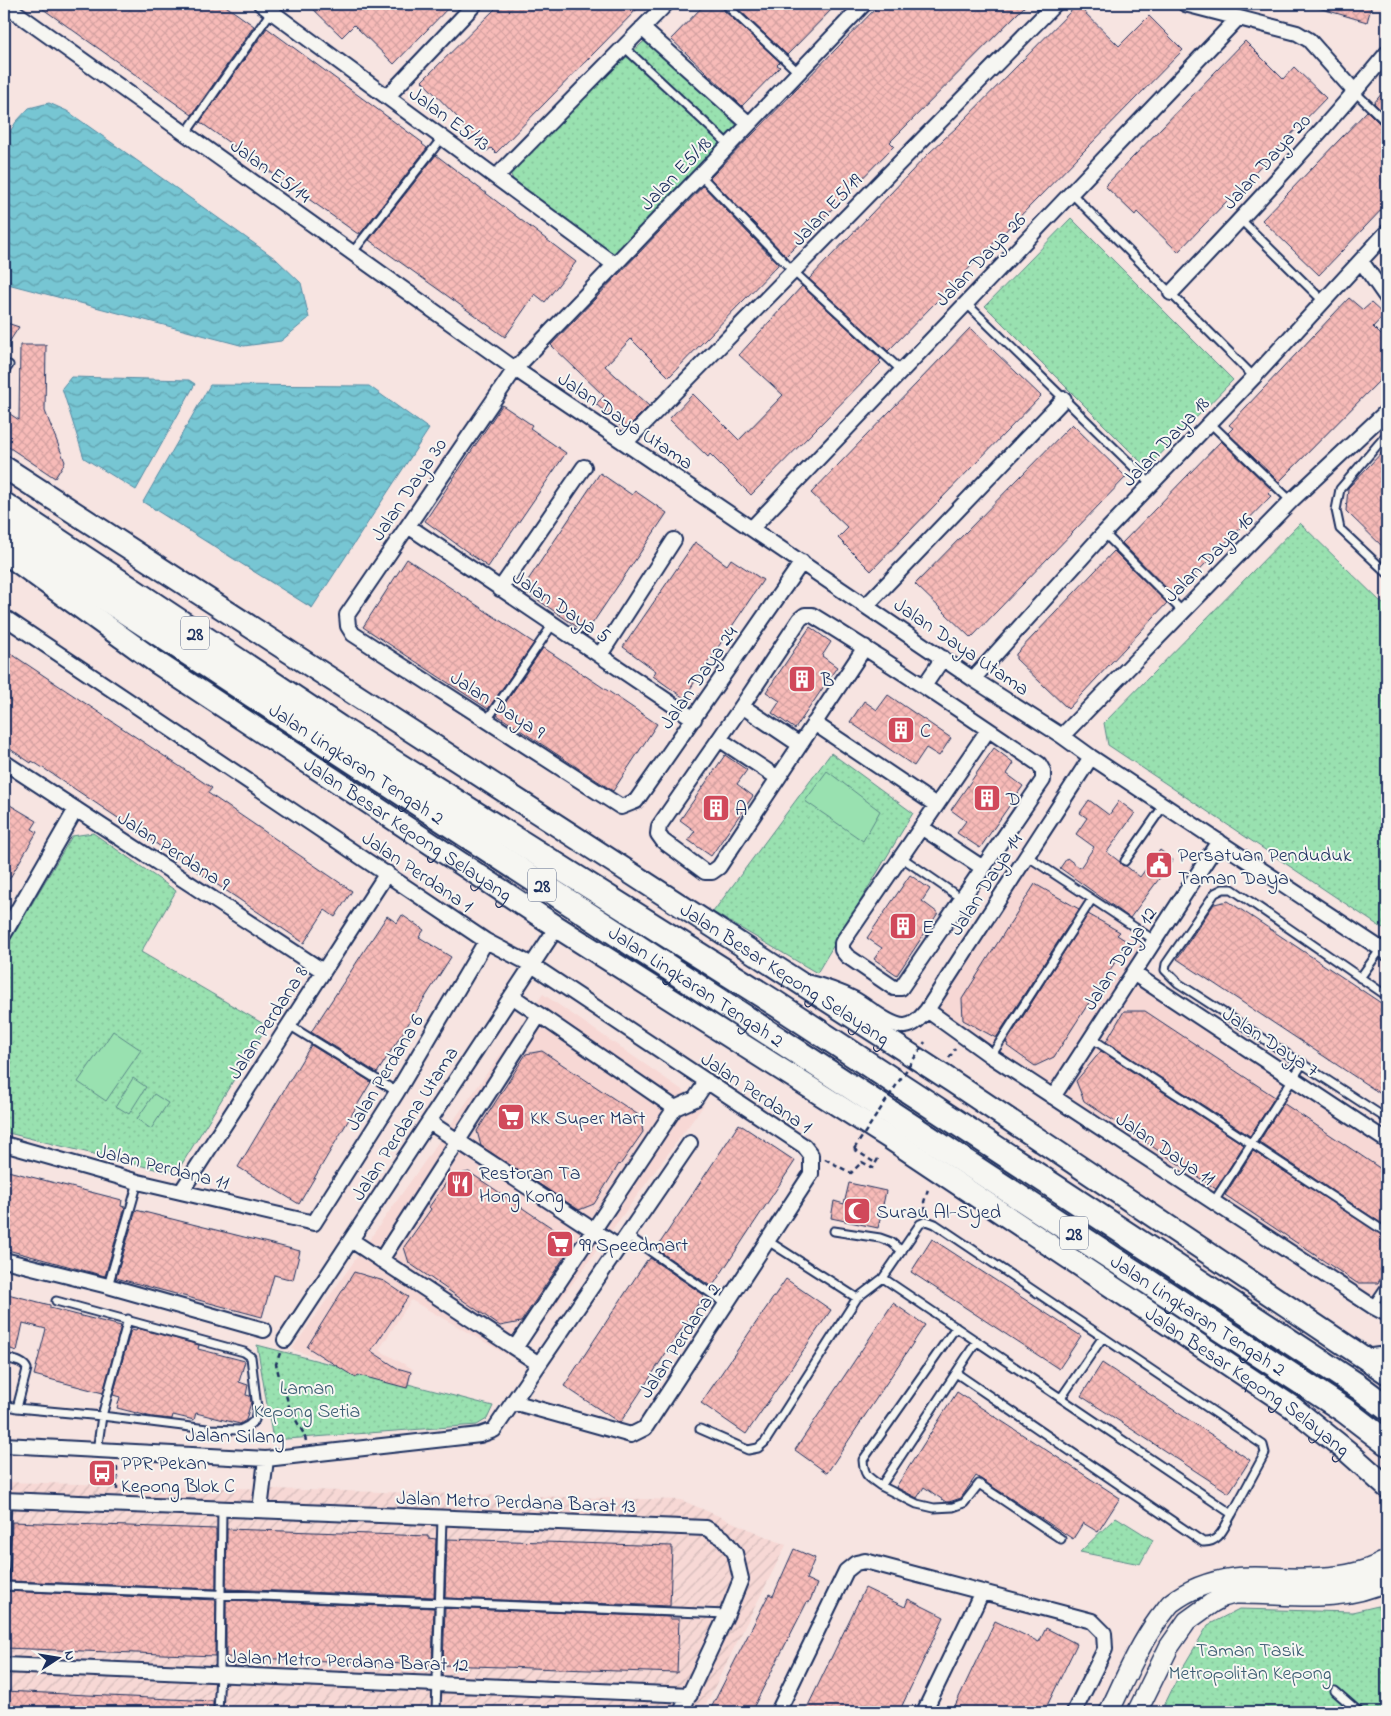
<svg xmlns="http://www.w3.org/2000/svg" width="1391" height="1716" font-family="'Indie Flower',sans-serif">
<style>
.built{fill:#f7d8d5}
.industrial{fill:url(#industrial-furrows)}
.park{fill:url(#park-dots);stroke:#5a8887}
.pitch{fill:#99e1b0;stroke:#5a8887}
.water{fill:url(#water-waves);stroke:#528aa4}
.building{fill:url(#building-cross-hatch);stroke:#1b2f5e}
.lines{fill:none;stroke-linecap:round;stroke-linejoin:round}
.lane-casing{stroke:#1b2f5e;stroke-width:11}
.street-casing{stroke:#1b2f5e;stroke-width:18}
.secondary-casing{stroke:#1b2f5e;stroke-width:22}
.primary-casing{stroke:#1b2f5e;stroke-width:25}
.highway-casing{stroke:#1b2f5e;stroke-width:28}
.path{stroke:#1b2f5e;stroke-width:2.5;stroke-dasharray:5 4;stroke-linecap:butt}
.lane{stroke:#f6f6f2;stroke-width:7}
.street{stroke:#f6f6f2;stroke-width:14}
.secondary{stroke:#f6f6f2;stroke-width:19}
.primary{stroke:#f6f6f2;stroke-width:21}
.highway{stroke:#f6f6f2;stroke-width:24}
.path-bridge{stroke:#1b2f5e;stroke-width:2.5;stroke-dasharray:5 4;stroke-linecap:butt}
.labels{text-anchor:middle;stroke-width:4;stroke-linejoin:round;paint-order:stroke}
.shield{fill:#f6f6f2;stroke:#5d6b8a;stroke-width:1}
.shield-label{font-size:19px;font-weight:bold;fill:#1b2f5e}
.street-label{font-size:20px;fill:#1b2f5e;stroke:#f6f6f2}
.poi-label{font-size:20px;fill:#1b2f5e;stroke:#f6f6f2;text-anchor:start}
.park-label{font-size:20px;fill:#3a5c72;stroke:#f6f6f2}
</style>
<defs>
<pattern id="industrial-furrows" width="10" height="10" patternUnits="userSpaceOnUse" patternTransform="scale(1.25)"><rect width="10" height="10" fill="#f7d8d5"/><path d="M-1 1l2-2M0 10L10 0M9 11l2-2" fill="none" stroke="#d3bab9"/></pattern>
<pattern id="park-dots" width="8" height="8" patternUnits="userSpaceOnUse" patternTransform="scale(1.25)"><rect width="8" height="8" fill="#99e1b0"/><path d="M2 2h.1M6 6h.1" fill="none" stroke="#83c19a" stroke-width="1.8" stroke-linecap="round"/></pattern>
<pattern id="water-waves" width="16" height="10" patternUnits="userSpaceOnUse" patternTransform="scale(1.25)"><rect width="16" height="10" fill="#77c6d3"/><path d="M0 5q4-4 8 0t8 0" fill="none" stroke="#61a1ae"/></pattern>
<pattern id="building-cross-hatch" width="8" height="8" patternUnits="userSpaceOnUse" patternTransform="scale(1.25)"><rect width="8" height="8" fill="#f8bbb8"/><path d="M0 0l8 8M0 8l8-8" fill="none" stroke="#d4a1a1"/></pattern>
</defs>
<rect width="100%" height="100%" fill="#f7e4e1"/>
<filter id="ink" filterUnits="userSpaceOnUse"><feTurbulence type="fractalNoise" baseFrequency=".02" numOctaves="2"/><feDisplacementMap in="SourceGraphic" scale="10" xChannelSelector="R" yChannelSelector="G"/><feConvolveMatrix kernelMatrix="1 2 1 2 8 2 1 2 1" color-interpolation-filters="sRGB"/></filter>
<g filter="url(#ink)">
<path class="built" d="M1030 863 1147 940 1125 977 1387 1149V1307L1379 1303 1060 1095 935 1009Z
M543 994 704 1105 516 1360 411 1300 379 1350 413 1369 408 1392 292 1349Z"/>
<path class="industrial" d="M4 1482 681 1500 786 1545 702 1712H4Z"/>
<path class="park" d="M651 35 742 131 615 265 519 194 507 165Z
M1071 218 1233 380 1147 468 985 306Z
M1300 523 1387 608V929L1385 930 1108 745 1104 723Z
M831 753 913 813 817 973 713 912Z
M93 833 176 891 141 952 267 1026 180 1167 167 1172 4 1132V951L72 836Z
M257 1345 493 1406 487 1419 477 1425 273 1440Z
M1116 1517 1153 1540 1140 1564 1080 1552Z
M1387 1604V1712H1161L1183 1667 1208 1625 1239 1609 1352 1612Z"/>
<path class="pitch" d="M827 771 880 811 863 841 805 801Z
M113 1031 141 1050 106 1101 78 1082Z
M133 1078 146 1087 129 1114 116 1106Z
M154 1094 168 1103 151 1129 137 1119Z"/>
<path class="water" d="M49 103 67 111 276 259 301 283 309 318 281 341 244 346 4 283V141L16 122 29 108Z
M71 377 189 380 195 384 136 490 84 458 62 388Z
M210 385 369 386 429 429 312 608 143 502Z"/>
<path class="building" d="M36 4H223L254 26 192 115Z
M308 4H452L394 64 354 25 342 37Z
M500 4H642L496 153 491 148 487 151 457 121 459 119 422 81Z
M705 4H720L721 8 780 62 777 65 780 67 742 106 671 39Z
M733 4H837L787 55Z
M880 4H1027L890 142 894 146 786 256 710 178Z
M1315 4H1372L1367 22 1315 7Z
M1077 5 1119 46 1149 16 1183 50 888 351 809 279 929 153 958 126Z
M267 28 423 143 422 144 427 148 360 234 359 232 358 234 200 122Z
M1245 41 1283 79 1294 67 1326 98 1178 252 1137 212 1135 215 1105 186Z
M1387 87V116L1374 103Z
M1367 111 1383 127 1387 128V204L1319 275 1262 220Z
M436 155 576 262 545 302 535 294 505 337 369 240Z
M703 186 778 264V265L669 377 631 339 605 366 649 406 625 430 596 404 604 396 551 345Z
M802 286 881 359 879 361 881 363 751 495 710 454 708 457 669 419 693 394 739 440 783 395 739 355Z
M1349 298 1363 310 1371 303 1384 315 1373 327 1387 341V373L1279 482 1228 433 1233 428 1229 425Z
M4 322 19 327 4 350Z
M970 328 1041 396 871 571 838 538 848 528 811 493Z
M20 345H46L45 411 65 462 55 478 4 444V410L19 420Z
M502 405 532 425 530 428 566 453 488 567 425 521Z
M1072 424 1126 477 971 638 915 584Z
M1221 441 1272 490 1268 494 1271 496 1174 596 1122 543Z
M1387 447V551L1346 511 1348 488Z
M600 473 632 495 635 491 667 513 586 633 522 589Z
M695 542 727 565 731 559 763 580 684 698 653 676 656 671 623 647Z
M1114 551 1167 603 1068 709 1016 659V654Z
M407 559 534 643 488 709 363 627Z
M810 627 831 642 822 656 837 667 795 729 772 713 780 701 766 692Z
M543 648H544L568 664 657 724 613 791 497 715Z
M4 649 212 788 208 793 352 891 335 917 325 910 304 943 54 775 32 761 31 763 4 745Z
M888 695 951 738 939 756 926 748 914 766 850 722 864 701 877 710Z
M994 748 1014 763 1007 774 1023 786 980 848 957 833 966 821 951 810Z
M725 755 747 770 737 784 753 796 711 856 688 840 695 831 680 820Z
M1089 800 1109 815 1119 801 1135 813 1107 852 1120 862 1122 865 1126 866 1140 877 1160 850 1173 860 1130 918 1060 868 1067 858 1080 868 1094 847 1076 834 1087 818 1080 813Z
M10 805 37 821 32 829 37 832 4 888V815Z
M910 875 930 889 922 901 938 913 897 975 874 959 882 948 867 938Z
M1035 884 1079 909 996 1038 963 1020 962 999Z
M1228 901 1387 1007V1098L1177 959 1214 904Z
M1088 914 1120 932 1117 935 1128 942 1054 1057 1035 1066 1007 1046 1008 1044 1006 1043Z
M402 915 424 930 419 937 451 957 377 1073 311 1032 387 916 397 923Z
M1124 1011H1145L1275 1097 1250 1136 1106 1042Z
M311 1045 371 1082 299 1204 238 1167Z
M542 1051 640 1116 643 1132 620 1165 619 1164 594 1204 579 1210 481 1146 477 1131 526 1054Z
M1101 1051 1244 1145 1216 1189 1084 1101 1076 1081Z
M1283 1103 1387 1173V1227L1259 1142Z
M739 1124 795 1161 712 1287 656 1249Z
M1253 1151 1387 1238V1267L1378 1283H1357L1225 1195Z
M4 1170 122 1200 121 1206 125 1207 105 1276 4 1249Z
M469 1172 564 1236 567 1253 521 1322 500 1326 409 1263 404 1247 431 1209 429 1207 451 1176Z
M849 1183 886 1191 878 1228 831 1218 834 1201 844 1204Z
M136 1210 300 1251 293 1280 274 1275 262 1317 116 1278Z
M932 1239 1081 1336 1059 1369 911 1272Z
M650 1258 704 1295 620 1423 564 1386 647 1260 648 1261Z
M354 1272 384 1281 408 1297 371 1351 397 1368 411 1372 407 1388 358 1375 356 1378 307 1347Z
M786 1279 831 1310 746 1434 701 1403Z
M4 1293 50 1305V1308L121 1326 103 1393 34 1375 46 1329 23 1323 17 1351 4 1347Z
M893 1303 925 1325 827 1473 795 1450Z
M137 1328 199 1345 198 1349 245 1361 239 1382 248 1385 246 1395 250 1396 251 1402 246 1420 240 1424 196 1413 194 1420 173 1415 172 1419 152 1417 117 1408 120 1397 113 1395 131 1329 136 1330Z
M1102 1363 1250 1460 1229 1493 1081 1396Z
M957 1392 1120 1498 1098 1532 1083 1523 1073 1539 976 1476 961 1498 949 1502H946L924 1487 917 1498 896 1487Z
M12 1522 216 1529V1589L10 1581Z
M227 1529 428 1536V1538L436 1539 434 1597 226 1589Z
M447 1539 672 1546 670 1606 445 1598Z
M794 1549 815 1558 806 1579 817 1584 809 1603 807 1602 751 1712H709L769 1594 773 1596Z
M865 1588 905 1607 908 1599 944 1617 899 1712H805Z
M5 1591 216 1600 215 1656 4 1648Z
M226 1600 434 1608 432 1665 226 1657Z
M445 1608 670 1617V1619H679L677 1673 443 1665Z
M995 1621 1039 1642 1046 1628 1077 1644 1044 1712H952Z
M4 1691 213 1701V1712H4Z"/>
<g class="lines">
<g class="lane-casing">
<path id="lane" d="M725 4 798 72
M624 47 729 145
M1355 92 1387 123
M186 133 271 12
M700 175 793 271 902 371
M1071 193 1254 377
M1240 219 1323 301
M352 253 442 138
M966 303 1151 484
M4 372 9 365
M1210 423 1291 501
M1387 434 1340 489 1336 510 1340 529 1387 573
M1104 533 1182 611
M487 720 553 624
M1027 856 1154 940
M901 857 962 899
M1125 861 1164 805
M1360 978 1380 950
M1387 996 1232 889H1223L1215 893 1166 964 1165 970 1178 983 1387 1119
M289 1025 397 1092
M1091 1038 1387 1233
M991 1056 1092 899
M1213 1203 1303 1063
M834 1231 880 1238 891 1242 902 1251
M627 1235 726 1304
M768 1241 857 1298
M108 1286 138 1182
M1372 1306 1387 1284
M956 1327 863 1460C864 1476 868 1477 881 1486L977 1341
M4 1358C12 1360 24 1361 27 1369L17 1408
M956 1373 1203 1542C1220 1543 1224 1527 1232 1514
M1061 1398 1103 1337
M4 1405 17 1408 102 1416 207 1429 240 1430 248 1426 255 1420 257 1408 251 1357 244 1352 56 1301
M700 1429 748 1450 758 1448 765 1442 857 1298 883 1278 920 1224 927 1221 935 1224 1263 1445 1265 1453 1232 1514 883 1278
M97 1451 102 1416 128 1319
M881 1486 917 1504 934 1508 953 1507 964 1503 979 1484 1061 1539
M4 1586 727 1614
M4 1586 7 1500
M1335 1691 1359 1712
M218 1712 220 1674 222 1509
M436 1712 442 1518"/>
</g>
<g class="street-casing">
<path id="street" d="M4 4 515 369 625 443 973 679 1062 736 1091 757 1387 953
M261 4 615 265
M1185 4 1297 33 1309 40 1355 92
M642 28 749 124
M387 97 475 4
M496 177 666 4
M1361 261 1387 298
M1171 293C1245 215 1319 136 1387 53
M625 443 1055 4
M408 526 694 719
M752 528 1238 18
M802 562 636 801 621 807 353 634 348 626 347 615 515 369 864 4
M500 589 584 467
M866 606 1064 399
M4 617 486 941 532 965 804 1146 811 1155V1174L645 1428 631 1435 513 1402
M865 647 719 867 712 872H705L663 841 658 834 659 826 742 706 800 619 805 615H812C889 662 964 713 1039 764L1043 771V780L901 988H894L847 956 842 950V943L988 730
M600 655 674 540
M973 679 1104 533 1254 377 1387 232
M924 686 943 658
M742 706 800 745
M814 723 936 805
M1062 736 1291 501 1387 411
M719 739 778 778
M4 762 323 971
M921 827 983 868
M4 934 76 809
M1133 973 1387 1141
M806 982C823 986 838 991 854 999 867 1006 890 1027 905 1026 915 1025 921 1017 927 1010L1091 757
M512 996 675 1108
M927 1010 991 1056 1372 1306 1387 1314
M1053 1097 1219 841
M429 1122 619 1247
M4 1144 138 1182 314 1223 397 1092 486 941
M181 1192 387 873
M351 1240 539 1364
M4 1260 108 1286 264 1330
M381 1260 539 1015
M285 1340 557 927
M515 1348 675 1108 695 1099 707 1081
M1364 1357 1387 1354
M4 1445 266 1459 480 1435 494 1430 690 1143
M4 1500 706 1528 723 1538 735 1553 741 1579 727 1614 681 1712
M260 1510 266 1459
M4 1665 690 1695
M778 1712 846 1571 856 1563 865 1561 1092 1621 1104 1633 1105 1649 1074 1712
M924 1712 982 1592"/>
</g>
<g class="secondary-casing">
<path id="secondary" d="M1109 1712C1124 1681 1138 1647 1159 1618 1163 1614 1167 1607 1171 1603 1189 1589 1212 1581 1234 1578 1258 1575 1282 1579 1306 1578 1336 1577 1361 1575 1387 1560
M1137 1712 1169 1647 1187 1621 1212 1603 1223 1597 1234 1594C1286 1593 1338 1605 1387 1581"/>
</g>
<g class="primary-casing">
<g id="primary">
<path id="s1" d="M4 467 953 1082 1387 1373"/>
<path id="s2" d="M4 552 156 662 557 927 891 1139 1292 1407 1348 1452 1387 1487"/>
</g>
</g>
<g class="highway-casing">
<g id="highway">
<path d="M4 505 339 728 775 1003 1359 1387 1387 1408"/>
<path id="s3" d="M4 532 1344 1410 1387 1443"/>
</g>
</g>
<path class="path" d="M949 1058 955 1049
M854 1149 875 1163
M825 1159 851 1173 862 1162 873 1168 879 1157
M926 1212 924 1202 928 1189
M280 1353 276 1364 279 1376 285 1391 290 1410 304 1434 306 1441
M117 1490V1466"/>
<use href="#lane" class="lane"/>
<use href="#street" class="street"/>
<use href="#secondary" class="secondary"/>
<use href="#primary" class="primary"/>
<use href="#highway" class="highway"/>
<path class="path-bridge" d="M854 1149 925 1042"/>
</g>
</g>
<defs>
<g id="building-square" transform="scale(1.4375)"><rect x="-9" y="-9" width="18" height="18" rx="4" fill="#d1495b" stroke="#f6f6f2"/><path d="M-4-6H4V6H1V3H-1V6H-4ZM-2.5-4.3h1.7v1.8h-1.7ZM.8-4.3h1.7v1.8H.8ZM-2.5-1h1.7V.8h-1.7ZM.8-1h1.7V.8H.8Z" fill="#fff"/></g>
<g id="civic-square" transform="scale(1.4375)"><rect x="-9" y="-9" width="18" height="18" rx="4" fill="#d1495b" stroke="#f6f6f2"/><path d="M-.6-6.5H3V-4.5H.6V-3L4-1V1h2V6H-6V1h2V-1L-.6-3ZM-1.2 2.5V6h2.4V2.5Z" fill="#fff"/></g>
<g id="supermarket-square" transform="scale(1.4375)"><rect x="-9" y="-9" width="18" height="18" rx="4" fill="#d1495b" stroke="#f6f6f2"/><path d="M-6-5.5h2.5l.6 2H6L4.5 2H-2.5L-4.4-4H-6ZM-1.5 3.2a1.3 1.3 0 1 0 .1 0ZM3 3.2a1.3 1.3 0 1 0 .1 0Z" fill="#fff"/></g>
<g id="restaurant-square" transform="scale(1.4375)"><rect x="-9" y="-9" width="18" height="18" rx="4" fill="#d1495b" stroke="#f6f6f2"/><path d="M-5-6h1v4h1v-4h1v4h1v-4h1v5L-1.5 .5V6h-2V.5L-5-1ZM5-6V6H3V1.5H1.5Q1.5-4 5-6Z" fill="#fff"/></g>
<g id="mosque-square" transform="scale(1.4375)"><rect x="-9" y="-9" width="18" height="18" rx="4" fill="#d1495b" stroke="#f6f6f2"/><path d="M3.5-4.9A6 6 0 1 0 3.5 4.9A5 5 0 1 1 3.5-4.9Z" fill="#fff"/></g>
<g id="bus-square" transform="scale(1.4375)"><rect x="-9" y="-9" width="18" height="18" rx="4" fill="#d1495b" stroke="#f6f6f2"/><path d="M-5-6H5V4H4V6H2V4H-2V6H-4V4H-5ZM-3.5-4V0h7V-4ZM-3.5 1.2v1.5H-2V1.2ZM2 1.2v1.5H3.5V1.2Z" fill="#fff"/></g>
</defs>
<g fill-rule="evenodd">
<use href="#building-square" x="802" y="679"/>
<use href="#building-square" x="901" y="730"/>
<use href="#building-square" x="987" y="798"/>
<use href="#building-square" x="716" y="808"/>
<use href="#civic-square" x="1159" y="865"/>
<use href="#building-square" x="903" y="926"/>
<use href="#supermarket-square" x="511" y="1117"/>
<use href="#restaurant-square" x="460" y="1184"/>
<use href="#mosque-square" x="857" y="1211"/>
<use href="#supermarket-square" x="560" y="1244"/>
<use href="#bus-square" x="102" y="1473"/>
</g>
<g class="labels">
<g class="shield">
<rect x="181" y="616.5" width="28" height="33" rx="4"/>
<rect x="528" y="868.5" width="28" height="33" rx="4"/>
<rect x="1060" y="1216.5" width="28" height="33" rx="4"/>
</g>
<g class="shield-label">
<text x="195" y="640">28</text>
<text x="542" y="892">28</text>
<text x="1074" y="1240">28</text>
</g>
<g class="street-label">
<text transform="translate(450 118) rotate(36)" y="7">Jalan E5/13</text>
<text transform="translate(1266 161) rotate(-48)" y="7">Jalan Daya 20</text>
<text transform="translate(271 170) rotate(36)" y="7">Jalan E5/14</text>
<text transform="translate(675 173) rotate(-46)" y="7">Jalan E5/18</text>
<text transform="translate(826 209) rotate(-46)" y="7">Jalan E5/19</text>
<text transform="translate(980 259) rotate(-46)" y="7">Jalan Daya 26</text>
<text transform="translate(626 420) rotate(34)" y="7">Jalan Daya Utama</text>
<text transform="translate(1165 441) rotate(-46)" y="7">Jalan Daya 18</text>
<text transform="translate(408 489) rotate(-56)" y="7">Jalan Daya 30</text>
<text transform="translate(1208 557) rotate(-45)" y="7">Jalan Daya 16</text>
<text transform="translate(562 606) rotate(34)" y="7">Jalan Daya 5</text>
<text transform="translate(962 646) rotate(34)" y="7">Jalan Daya Utama</text>
<text transform="translate(698 677) rotate(-55)" y="7">Jalan Daya 24</text>
<text transform="translate(498 704) rotate(33)" y="7">Jalan Daya 9</text>
<text dy="7" stroke="none"><textPath href="#s3" startOffset="422">Jalan Lingkaran Tengah 2</textPath></text>
<text dy="7" stroke="none"><textPath href="#s2" startOffset="490">Jalan Besar Kepong Selayang</textPath></text>
<text transform="translate(174 850) rotate(33)" y="7">Jalan Perdana 9</text>
<text transform="translate(418 871) rotate(34)" y="7">Jalan Perdana 1</text>
<text transform="translate(985 884) rotate(-57)" y="7">Jalan Daya 14</text>
<text transform="translate(1119 958) rotate(-57)" y="7">Jalan Daya 12</text>
<text dy="7" stroke="none"><textPath href="#s1" startOffset="931">Jalan Besar Kepong Selayang</textPath></text>
<text dy="7" stroke="none"><textPath href="#s3" startOffset="828">Jalan Lingkaran Tengah 2</textPath></text>
<text transform="translate(267 1022) rotate(-57)" y="7">Jalan Perdana 8</text>
<text transform="translate(1271 1041) rotate(33)" y="7">Jalan Daya 7</text>
<text transform="translate(384 1072) rotate(-59)" y="7">Jalan Perdana 6</text>
<text transform="translate(757 1092) rotate(34)" y="7">Jalan Perdana 1</text>
<text transform="translate(404 1123) rotate(-57)" y="7">Jalan Perdana Utama</text>
<text transform="translate(1166 1148) rotate(34)" y="7">Jalan Daya 11</text>
<text transform="translate(163 1166) rotate(14)" y="7">Jalan Perdana 11</text>
<text dy="7" stroke="none"><textPath href="#s3" startOffset="1428">Jalan Lingkaran Tengah 2</textPath></text>
<text transform="translate(679 1340) rotate(-57)" y="7">Jalan Perdana 2</text>
<text dy="7" stroke="none"><textPath href="#s2" startOffset="1495">Jalan Besar Kepong Selayang</textPath></text>
<text transform="translate(235 1435) rotate(1)" y="7">Jalan Silang</text>
<text transform="translate(516 1501) rotate(2)" y="7">Jalan Metro Perdana Barat 13</text>
<text transform="translate(348 1660) rotate(2)" y="7">Jalan Metro Perdana Barat 12</text>
</g>
<g class="poi-label">
<text x="821" y="686">B</text>
<text x="920" y="737">C</text>
<text x="1006" y="805">D</text>
<text x="735" y="815">A</text>
<text x="1178" y="861">Persatuan Penduduk<tspan x="1178" dy="23">Taman Daya</tspan></text>
<text x="922" y="933">E</text>
<text x="530" y="1124">KK Super Mart</text>
<text x="479" y="1179">Restoran Ta<tspan x="479" dy="23">Hong Kong</tspan></text>
<text x="876" y="1218">Surau Al-Syed</text>
<text x="579" y="1251">99 Speedmart</text>
<text x="121" y="1469">PPR Pekan<tspan x="121" dy="23">Kepong Blok C</tspan></text>
</g>
<g class="park-label">
<text x="307" y="1394">Laman<tspan x="307" dy="23">Kepong Setia</tspan></text>
<text x="1250" y="1656">Taman Tasik<tspan x="1250" dy="23">Metropolitan Kepong</tspan></text>
</g>
</g>
<rect width="1391" height="1716" fill="none" stroke="#f6f6f2" stroke-width="20"/>
<rect x="10" y="10" width="1371" height="1696" fill="none" stroke="#1b2f5e" stroke-width="2" filter="url(#ink)"/>
<g transform="translate(58 1658) rotate(78)" stroke="#f6f6f2" stroke-width="4" paint-order="stroke">
<path d="M0-4L9 19L0 12L-9 19Z" fill="#1b2f5e"/>
<text y="-8" font-size="14" font-weight="bold" text-anchor="middle" fill="#1b2f5e">N</text>
</g>
</svg>
